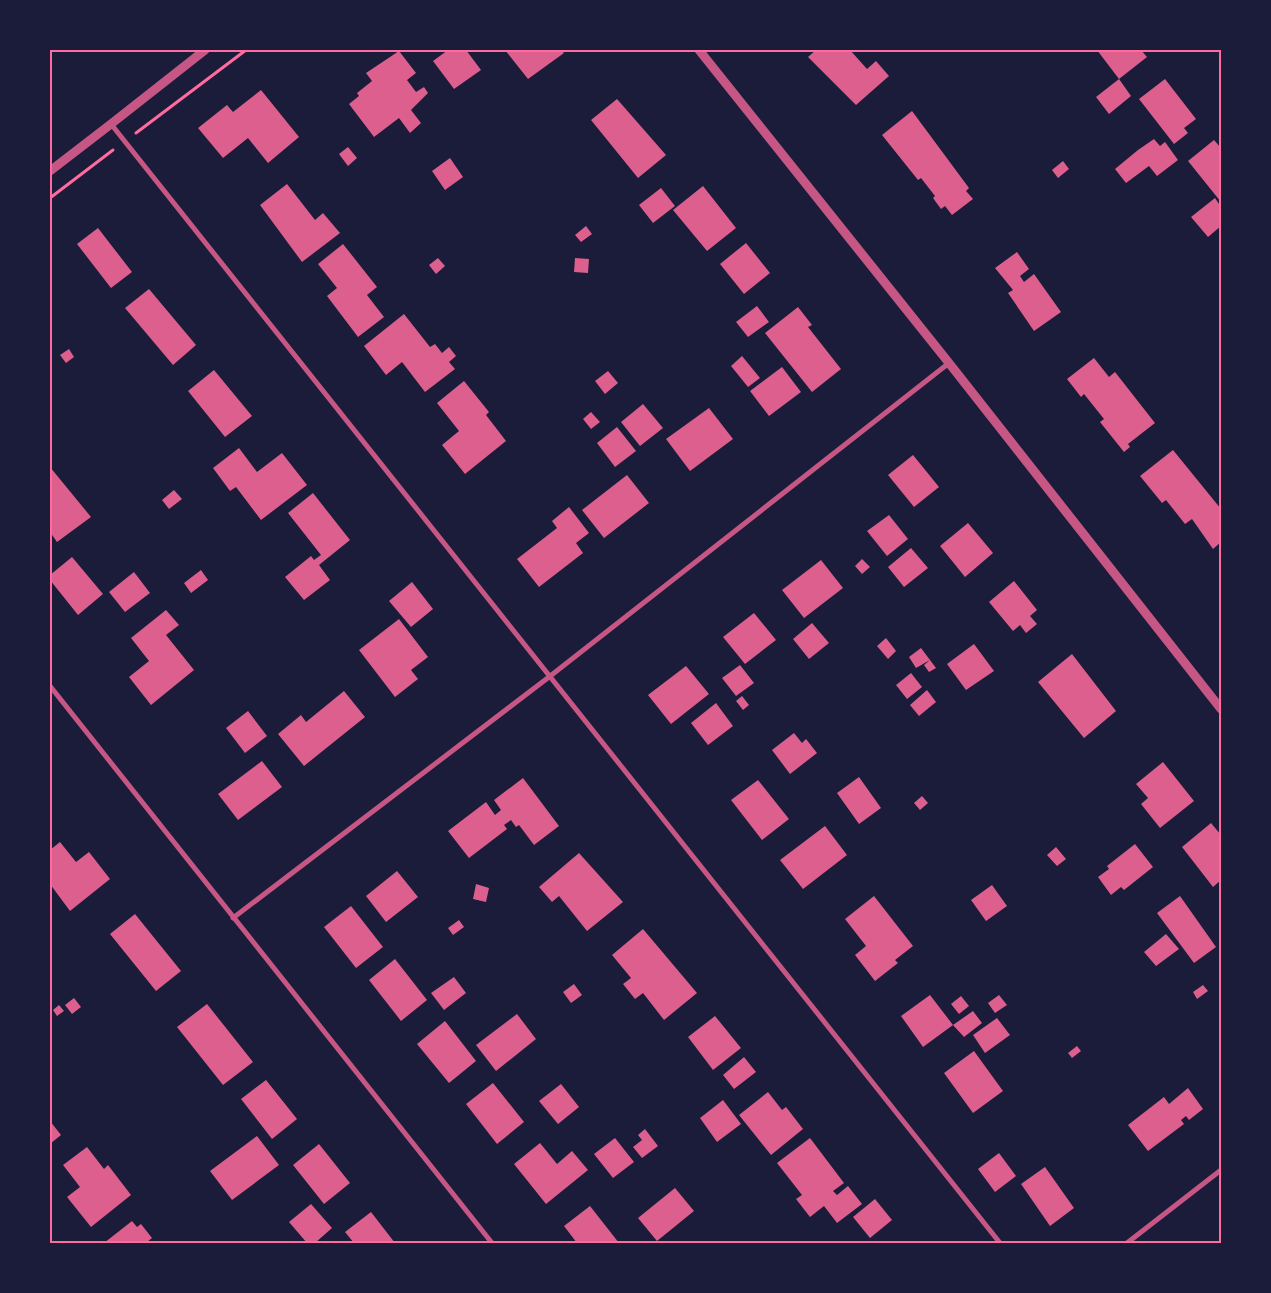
<svg xmlns="http://www.w3.org/2000/svg" width="1271" height="1293" font-family="Overpass,sans-serif">
<style>
.building{fill:#dd5f8e}
.lines{fill:none;stroke-linecap:round;stroke-linejoin:round}
.path{stroke:#ff6b9d;stroke-width:3}
.minor{stroke:#c65784;stroke-width:5}
.tertiary{stroke:#c65784;stroke-width:9}
.neatline{fill:none;stroke:#ff6b9d;stroke-width:2}
</style>
<rect width="100%" height="100%" fill="#1b1b3a"/>
<path class="building" d="M448 50H466L481 70 454 89 433 61Z
M505 50H561L564 53 528 79Z
M816 50H850L867 69 876 61 889 76 856 105 808 57Z
M1097 50H1141L1147 57 1119 79Z
M399 51 416 73 407 80 416 92 424 87 428 93 411 110 421 123 410 133 399 118 374 137 349 104 359 96 357 93 372 81 366 73Z
M1119 79 1131 96 1109 114 1096 97Z
M1165 79 1196 119 1184 128 1188 133 1174 144 1139 99Z
M261 90 299 137 268 163 248 138 223 158 198 128 227 105 233 112Z
M617 99 666 155 638 178 591 120Z
M912 111 969 188 966 191 973 199 952 215 945 206 941 209 933 198 935 196 921 178 918 180 882 135Z
M1154 139 1160 146 1165 142 1178 160 1157 176 1149 166 1126 183 1115 169 1138 150Z
M1214 140 1221 148V202L1188 161Z
M348 147 357 158 348 166 339 154Z
M450 158 463 177 445 190 432 171Z
M1063 161 1069 169 1058 178 1052 170Z
M287 184 315 220 323 213 340 233 302 262 260 205Z
M703 186 736 228 707 251 673 210Z
M661 188 675 206 653 223 639 205Z
M1215 198 1221 207V226L1208 237 1191 217Z
M586 226 592 234 581 242 575 235Z
M98 228 132 272 111 288 77 244Z
M746 243 770 273 744 294 720 264Z
M343 244 377 287 367 295 384 317 358 337 327 296 337 288 318 264Z
M1017 252 1029 269 1020 276 1024 282 1034 274 1061 312 1034 331 1008 293 1013 290 995 268Z
M438 258 445 266 436 274 429 265Z
M575 258 589 259 588 273 574 272Z
M149 289 196 345 173 365 125 308Z
M757 306 769 322 748 337 736 322Z
M798 307 812 325 808 327 841 369 812 392 765 333Z
M404 314 430 347 435 344 442 353 449 347 456 356 449 362 455 369 425 392 402 362 386 375 364 346Z
M69 349 74 357 66 363 60 355Z
M742 356 760 378 748 387 731 366Z
M1094 358 1109 377 1115 372 1155 423 1128 444 1130 447 1124 452 1100 422 1104 419 1084 394 1081 397 1067 379Z
M782 367 801 392 769 416 750 391Z
M214 370 252 416 225 437 188 391Z
M608 371 618 383 605 394 595 381Z
M464 381 489 412 486 415 506 441 465 474 442 445 459 431 437 403Z
M643 404 663 428 640 446 621 422Z
M709 408 733 439 690 471 666 439Z
M591 412 600 422 591 429 583 419Z
M617 427 636 451 615 467 597 443Z
M239 448 257 472 282 453 307 485 261 520 236 487 230 491 213 468Z
M1173 450 1221 509V542L1213 549 1192 519 1185 524 1166 500 1162 503 1140 476Z
M913 455 939 487 914 507 888 475Z
M50 467 91 517 57 542 50 532Z
M627 475 649 503 604 538 582 510Z
M174 490 182 499 169 509 162 500Z
M313 493 350 540 319 565 330 580 304 600 285 577 311 556 314 560 321 555 288 513Z
M569 507 589 533 576 543 583 553 539 587 517 559 557 528 552 521Z
M889 515 908 539 887 556 867 531Z
M968 523 993 553 965 577 940 546Z
M911 548 928 568 904 587 888 567Z
M72 557 103 594 78 615 50 580V575Z
M862 559 870 567 862 574 855 566Z
M821 560 843 588 804 618 782 590Z
M201 570 208 580 191 593 184 583Z
M134 572 150 593 125 612 109 592Z
M1014 581 1037 610 1030 616 1037 624 1026 633 1020 625 1013 631 989 602Z
M412 582 433 609 411 627 389 601Z
M166 610 179 625 166 635 194 670 151 705 129 677 149 661 131 638Z
M754 613 776 640 745 664 723 637Z
M399 619 428 657 411 670 418 679 395 697 359 650Z
M812 623 829 643 809 659 793 639Z
M886 638 896 651 888 659 877 646Z
M974 644 994 671 966 690 947 664Z
M921 648 936 668 929 672 924 665 930 660 916 668 909 657Z
M1072 654 1116 711 1084 738 1038 682Z
M740 665 754 683 736 696 722 678Z
M686 666 709 694 671 724 648 695Z
M911 673 922 687 907 699 896 685Z
M927 690 936 702 919 716 910 705Z
M344 691 365 717 304 766 278 734 301 715 306 722Z
M742 696 749 705 743 710 736 701Z
M716 703 733 726 708 745 691 723Z
M248 711 267 736 245 753 226 728Z
M794 733 802 743 806 739 817 753 790 774 772 750Z
M262 761 282 787 238 820 218 794Z
M1163 762 1194 801 1160 828 1141 804 1148 798 1136 784Z
M859 777 881 808 859 824 837 793Z
M523 778 559 826 534 845 519 825 516 827 511 820 504 825 507 829 469 858 448 831 486 802 495 815 501 810 494 800Z
M758 780 789 819 762 840 731 800Z
M922 796 928 803 920 810 914 803Z
M1211 823 1221 835V880L1213 887 1182 847Z
M825 826 847 855 803 889 780 860Z
M60 842 76 862 89 852 110 879 70 911 50 884V850Z
M1135 844 1153 867 1124 890 1121 887 1111 895 1098 877 1109 869 1107 866Z
M1056 847 1066 859 1057 866 1047 855Z
M579 853 623 902 587 931 559 896 552 902 539 887Z
M397 871 418 897 386 922 366 896Z
M476 884 489 888 486 902 473 899Z
M992 885 1007 906 986 921 971 900Z
M874 896 913 946 895 960 898 963 875 981 855 955 866 946 845 919Z
M1180 896 1216 947 1194 963 1157 913Z
M351 906 383 947 356 968 324 927Z
M135 914 181 971 156 991 110 934Z
M459 920 464 927 453 935 448 928Z
M643 929 697 993 664 1020 643 993 635 999 623 984 631 978 612 955Z
M1166 934 1179 949 1156 966 1144 952Z
M395 959 427 1000 401 1021 369 980Z
M454 977 466 993 444 1010 431 993Z
M574 984 582 995 571 1003 563 992Z
M1203 985 1208 991 1197 999 1193 992Z
M930 995 953 1025 923 1047 901 1016Z
M999 995 1007 1005 995 1013 988 1003Z
M961 996 969 1006 959 1014 951 1004Z
M74 998 81 1007 72 1014 65 1005Z
M207 1004 253 1062 223 1085 177 1027Z
M59 1005 64 1011 57 1016 53 1010Z
M973 1011 982 1023 964 1037 953 1025Z
M517 1014 536 1039 496 1071 476 1045Z
M715 1016 741 1048 713 1070 688 1037Z
M997 1018 1010 1035 985 1053 973 1035Z
M445 1021 476 1061 449 1083 417 1044Z
M1077 1046 1081 1051 1072 1058 1068 1053Z
M974 1051 1003 1091 973 1113 944 1073Z
M744 1057 756 1072 734 1089 723 1075Z
M266 1080 297 1119 272 1139 241 1099Z
M493 1083 524 1122 497 1144 466 1104Z
M561 1084 579 1107 558 1124 539 1101Z
M1188 1088 1203 1109 1189 1120 1186 1116 1181 1120 1184 1124 1148 1151 1128 1125 1164 1097 1169 1104Z
M768 1092 782 1110 786 1107 803 1129 771 1155 739 1115Z
M723 1100 741 1124 717 1142 700 1118Z
M50 1121 61 1135 50 1144Z
M645 1129 658 1146 642 1158 633 1147 642 1140 638 1135Z
M257 1136 279 1165 232 1200 210 1171Z
M615 1138 634 1162 613 1178 594 1154Z
M810 1138 844 1183 833 1191 837 1195 848 1186 862 1204 837 1223 824 1206 810 1217 796 1199 802 1195 777 1163Z
M540 1143 557 1164 572 1151 588 1170 546 1204 514 1164Z
M319 1144 350 1183 324 1204 293 1165Z
M87 1147 104 1169 108 1165 131 1195 91 1227 67 1197 80 1187 63 1165Z
M999 1153 1016 1176 995 1192 978 1169Z
M1045 1167 1074 1208 1050 1226 1021 1184Z
M675 1188 694 1211 657 1241 638 1218Z
M875 1199 892 1220 870 1238 853 1217Z
M311 1204 332 1228 315 1243H307L289 1222Z
M590 1206 619 1243H577L564 1226Z
M371 1212 395 1243H354L345 1232Z
M132 1221 137 1227 141 1224 152 1238 147 1242 148 1243H104Z"/>
<g class="lines">
<path class="path" d="M136 133 246 50
M50 198 113 150"/>
<path class="minor" d="M111 124 1000 1243
M50 686 492 1243
M233 918 549 677 949 363
M1127 1243 1221 1170"/>
<path class="tertiary" d="M699 50 949 363 1221 709
M50 171 111 124 205 50"/>
</g>
<rect width="1271" height="1293" fill="none" stroke="#1b1b3a" stroke-width="102"/>
<rect x="51" y="51" width="1169" height="1191" class="neatline"/>
</svg>
